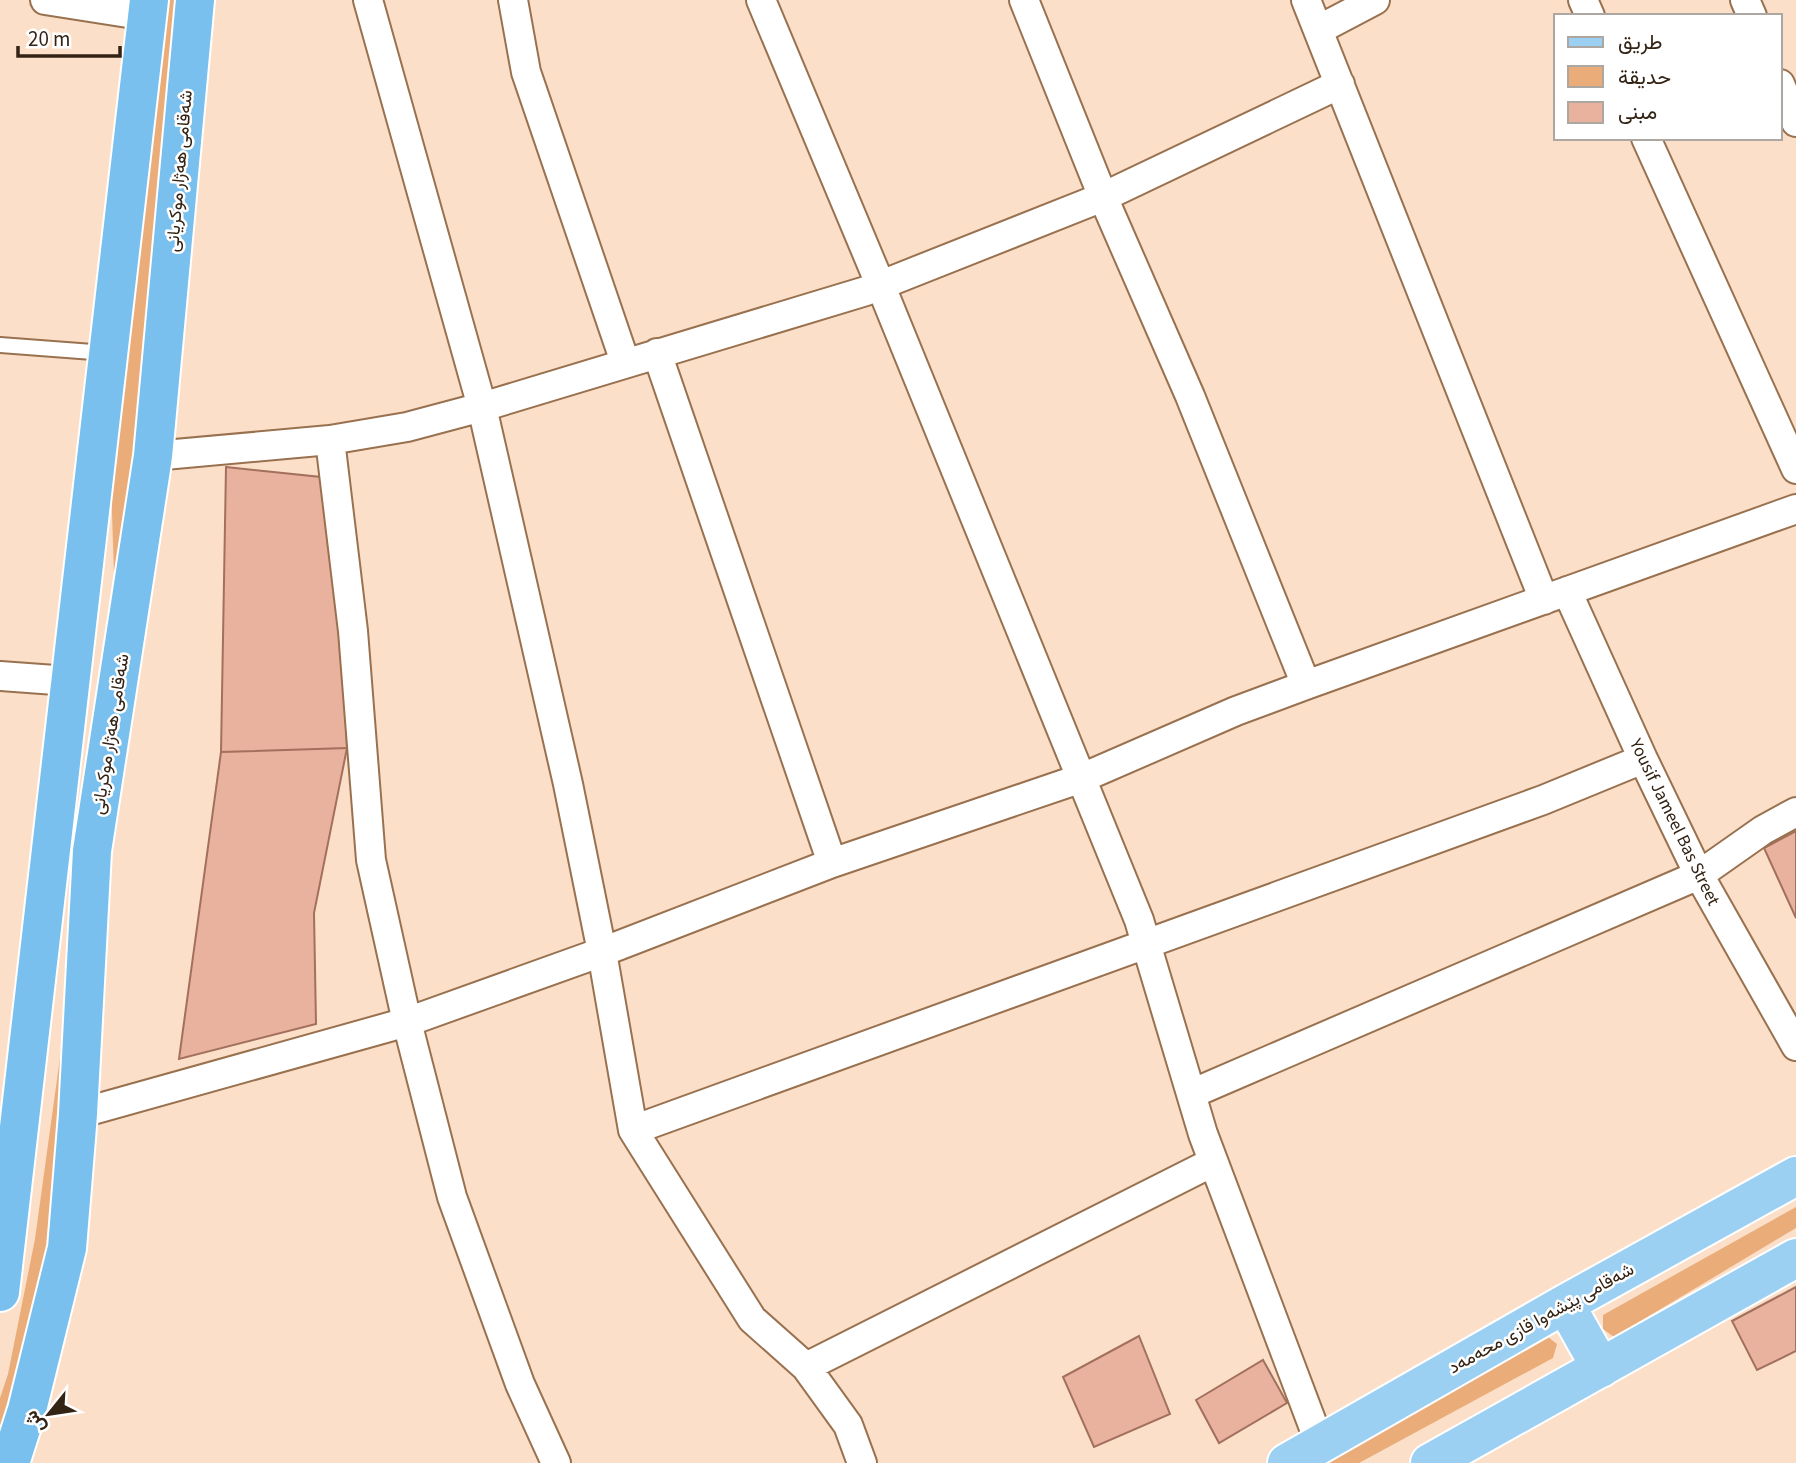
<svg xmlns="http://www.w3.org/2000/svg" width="1796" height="1463" font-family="'Source Sans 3',Vazirmatn,sans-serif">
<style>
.green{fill:#eaad7a}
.building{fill:#e9b29e;stroke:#a2705d;stroke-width:2}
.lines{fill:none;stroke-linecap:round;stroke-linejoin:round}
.service-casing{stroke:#99714f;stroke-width:18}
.minor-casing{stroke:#99714f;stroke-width:32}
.primary-casing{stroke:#fff;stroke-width:42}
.trunk-casing{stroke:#fff;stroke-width:42}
.service{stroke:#fff;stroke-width:14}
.minor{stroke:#fff;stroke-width:28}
.primary{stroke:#9bd0f3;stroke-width:38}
.trunk{stroke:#7ac0ef;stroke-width:38}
.labels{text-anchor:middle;stroke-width:5;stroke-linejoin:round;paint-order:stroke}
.street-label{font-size:18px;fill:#332314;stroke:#fff}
</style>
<rect width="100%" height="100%" fill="#fbdfc9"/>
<path class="green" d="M159 0H189L116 637 111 482Z
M77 934 54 1241 0 1456V1398L8 1374 35 1239Z
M1796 1207V1228L1614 1337 1603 1329V1315Z
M1548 1337 1557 1344 1553 1358 1359 1463H1320Z"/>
<path class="building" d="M226 467 321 477 338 560 347 748 221 752Z
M347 748 314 913 316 1024 179 1059 221 752Z
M1796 831V918L1764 848Z
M1796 1287V1351L1757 1370 1732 1321Z
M1139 1336 1170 1414 1094 1447 1063 1377Z
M1263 1360 1287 1403 1219 1443 1196 1400Z"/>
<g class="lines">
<g class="service-casing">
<path id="service" d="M0 345 106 353"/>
</g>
<g class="minor-casing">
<path id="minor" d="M45 0 147 16
M368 0 482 407 568 784 602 952 633 1130 752 1319 806 1367 848 1425 862 1463
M513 0 526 72 625 362
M761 0 880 284 1139 920 1203 1134 1320 1444
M1024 0 1103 197 1190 396 1306 685
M1306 0 1544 600
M1583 0 1590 16
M1745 0 1752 16
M1318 30 1375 0
M1780 84 1796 122
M1646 138 1796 469
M657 353 832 863
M330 440 353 631 371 860 407 1022 452 1197 520 1384 556 1463
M153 456 330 440 407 427 482 407 866 291 1103 197 1340 84
M1567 591 1643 759 1699 875 1796 1046
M0 676 69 681
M1191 1094 1699 875 1763 830 1796 812
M78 1114 407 1022 602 952 832 863 1082 778 1236 711 1306 685 1796 509
M633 1130 1543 800 1643 759
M806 1367 1213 1162"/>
</g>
<g class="primary-casing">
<path id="primary" d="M1565 1304 1601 1368
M1287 1463 1565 1304 1796 1176
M1430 1463 1796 1258"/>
</g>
<g class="trunk-casing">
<path id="trunk" d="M0 1292 149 0
M10 1463 27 1410 67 1248 78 1114 92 851 153 456 195 0"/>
</g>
<use href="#service" class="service"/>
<use href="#minor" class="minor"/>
<use href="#primary" class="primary"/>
<use href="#trunk" class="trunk"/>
</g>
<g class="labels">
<g class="street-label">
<text transform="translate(179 171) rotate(-85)" y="6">شەقامی ھەژار موکریانی</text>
<text transform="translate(110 734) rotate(-81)" y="6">شەقامی ھەژار موکریانی</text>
<text transform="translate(1675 822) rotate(64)" y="6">Yousif Jameel Bas Street</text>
<text transform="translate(1541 1318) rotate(-29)" y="6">شەقامی پێشەوا قازی محەمەد</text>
</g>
</g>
<rect x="1554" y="14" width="228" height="126" fill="#ffffff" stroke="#ada7a1" stroke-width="2"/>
<rect x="1568" y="37" width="35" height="10" fill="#9bd0f3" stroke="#ada7a1" stroke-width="2"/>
<text x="1618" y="49" font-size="21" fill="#332314">طريق</text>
<rect x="1568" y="66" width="35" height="21" fill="#eaad7a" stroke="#ada7a1" stroke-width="2"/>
<text x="1618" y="84" font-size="21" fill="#332314">حديقة</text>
<rect x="1568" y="102" width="35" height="21" fill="#e9b29e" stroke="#ada7a1" stroke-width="2"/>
<text x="1618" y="119" font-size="21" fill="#332314">مبنى</text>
<g transform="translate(49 1414) rotate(240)" stroke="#ffffff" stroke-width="5" paint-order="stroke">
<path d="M0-5L12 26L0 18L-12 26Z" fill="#332314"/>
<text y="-10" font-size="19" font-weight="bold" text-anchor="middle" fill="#332314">ش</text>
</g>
<path d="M18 46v10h102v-10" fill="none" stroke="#332314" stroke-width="3.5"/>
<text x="28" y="46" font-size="21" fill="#332314" stroke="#ffffff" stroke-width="5" paint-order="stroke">20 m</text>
</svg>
